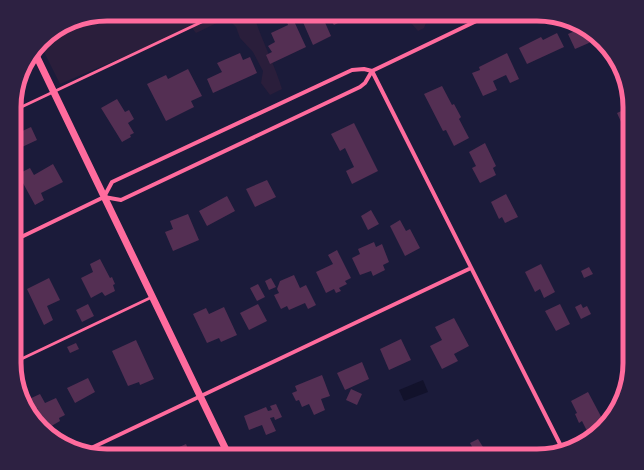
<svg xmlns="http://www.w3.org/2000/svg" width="644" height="470" font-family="'Nunito Sans',sans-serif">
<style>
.green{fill:#2a1e3b}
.water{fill:#12122b}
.building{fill:#542f53}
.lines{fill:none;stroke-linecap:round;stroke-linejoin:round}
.service{stroke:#ff6b9d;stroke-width:3}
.minor{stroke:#ff6b9d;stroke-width:4}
.tertiary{stroke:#ff6b9d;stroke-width:7}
.rim{fill:none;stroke:#ff6b9d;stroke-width:5}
</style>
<rect width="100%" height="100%" fill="#1b1b3a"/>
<path class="green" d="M426 15 428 18 424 28 418 31 405 16Z
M256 17V22C264 45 275 66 282 89L270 95 261 83 263 71 253 52 240 38 236 27 231 22 221 21 196 33 192 28 60 84 40 44 46 37 77 19Z"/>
<path class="water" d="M423 380 428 392 404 401 399 390Z"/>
<path class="building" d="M330 16H336L340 22 334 25 328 17Z
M369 16H387L372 23Z
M308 17H315L317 22 323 18 331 36 313 45 302 20Z
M293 19 306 47 270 64 266 55 272 52 268 46 275 42 271 33 288 25 287 22Z
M576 27 594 33 598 39 575 49 568 34 577 30Z
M557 33 564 47 527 64 519 48 541 37 543 40Z
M240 53 243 60 250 57 257 73 213 93 207 79 222 72 217 63Z
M507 53 519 79 510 83 506 75 493 81 497 90 483 96 472 73 480 70 479 67Z
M188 69 202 96 191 101 194 107 166 121 147 84 166 75 168 79Z
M442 86 452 105 454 104 461 117 459 119 469 138 454 146 446 130 443 131 424 94Z
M117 99 125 112 129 110 134 119 128 123 134 133 130 135 131 137 122 142 101 108Z
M630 107V136L628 137 617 113Z
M354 123 378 171 352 184 346 171 354 167 345 148 340 151 331 134Z
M31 127 37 140 22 147 16 134Z
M485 143 496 166 493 168 496 175 480 183 472 168 476 166 469 152Z
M53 164 63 182 41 193 44 200 35 205 18 174 30 168 34 175Z
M267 180 276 197 255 207 246 189Z
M506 194 518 217 505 223 502 217 499 219 491 202Z
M227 196 235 211 207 226 199 211Z
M371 210 379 224 368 230 361 216Z
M188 214 199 240 173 251 165 232 173 229 170 221Z
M400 220 406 231 410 229 420 248 405 256 390 226Z
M374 242 376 247 382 244 389 262 383 265 385 270 373 276 371 271 360 275 352 258 360 254 358 249Z
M337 250 351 278 345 281 347 284 339 288 341 291 336 293 334 289 326 293 316 272 333 264 328 255Z
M100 259 110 278 112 277 115 284 113 285 115 291 105 296 102 292 91 298 81 278 93 272 90 264Z
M541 264 555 292 544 298 540 289 535 292 525 272Z
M589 267 593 274 584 278 581 271Z
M294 275 300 288 306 285 316 305 308 309 305 303 289 310 287 306 281 309 274 295 279 293 277 289 280 281Z
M49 278 60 300 47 306 53 320 44 325 27 289Z
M271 278 276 287 269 290 265 281Z
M258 284 265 297 257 301 250 288Z
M88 304 94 316 82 322 76 310Z
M258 304 267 321 249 330 240 313Z
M560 304 570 324 556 331 545 311Z
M581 304 583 308 587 306 591 314 581 319 575 307Z
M224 307 237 335 221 342 219 338 207 343 193 314 206 308 209 314Z
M454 318 469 346 454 354 458 361 442 369 430 346 442 340 435 327Z
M401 339 411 360 389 370 380 349Z
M136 340 154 379 140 385 139 382 128 386 112 351Z
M76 343 79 349 70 353 67 347Z
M362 362 369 379 345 390 337 373Z
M322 375 330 396 321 399 325 410 314 415 309 404 302 407 299 400 296 401 292 393 297 391 295 386Z
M88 378 95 392 75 403 67 388Z
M351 389 362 394 357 405 346 400Z
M588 392 605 424 588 433 582 421 579 423 575 414 577 413 571 401Z
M40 394 45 403 56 398 65 415 59 418 60 421 48 428 37 408 32 411 27 400Z
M617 403 616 407 612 416 608 408Z
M276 404 282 417 275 420 274 417 270 418 276 431 266 435 262 425 249 430 244 416 266 407 268 411 272 410 270 406Z
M478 439 483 447 475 452 470 443Z
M186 444 191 456H159Z"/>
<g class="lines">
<path class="service" d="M15 110 210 18
M15 362 152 297"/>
<path class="minor" d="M372 71 563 450
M104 197 121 200 360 87 365 83 372 71
M15 240 104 197 112 182 352 70 364 69 372 71 489 15
M87 450 471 268"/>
<path class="tertiary" d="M34 51 229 456"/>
</g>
<path d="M0 0H644V470H0ZM107 21H537A86 86 0 0 1 623 107V363A86 86 0 0 1 537 449H107A86 86 0 0 1 21 363V107A86 86 0 0 1 107 21Z" fill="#2d2142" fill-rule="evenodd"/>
<path class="rim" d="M107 21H537A86 86 0 0 1 623 107V363A86 86 0 0 1 537 449H107A86 86 0 0 1 21 363V107A86 86 0 0 1 107 21Z"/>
</svg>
